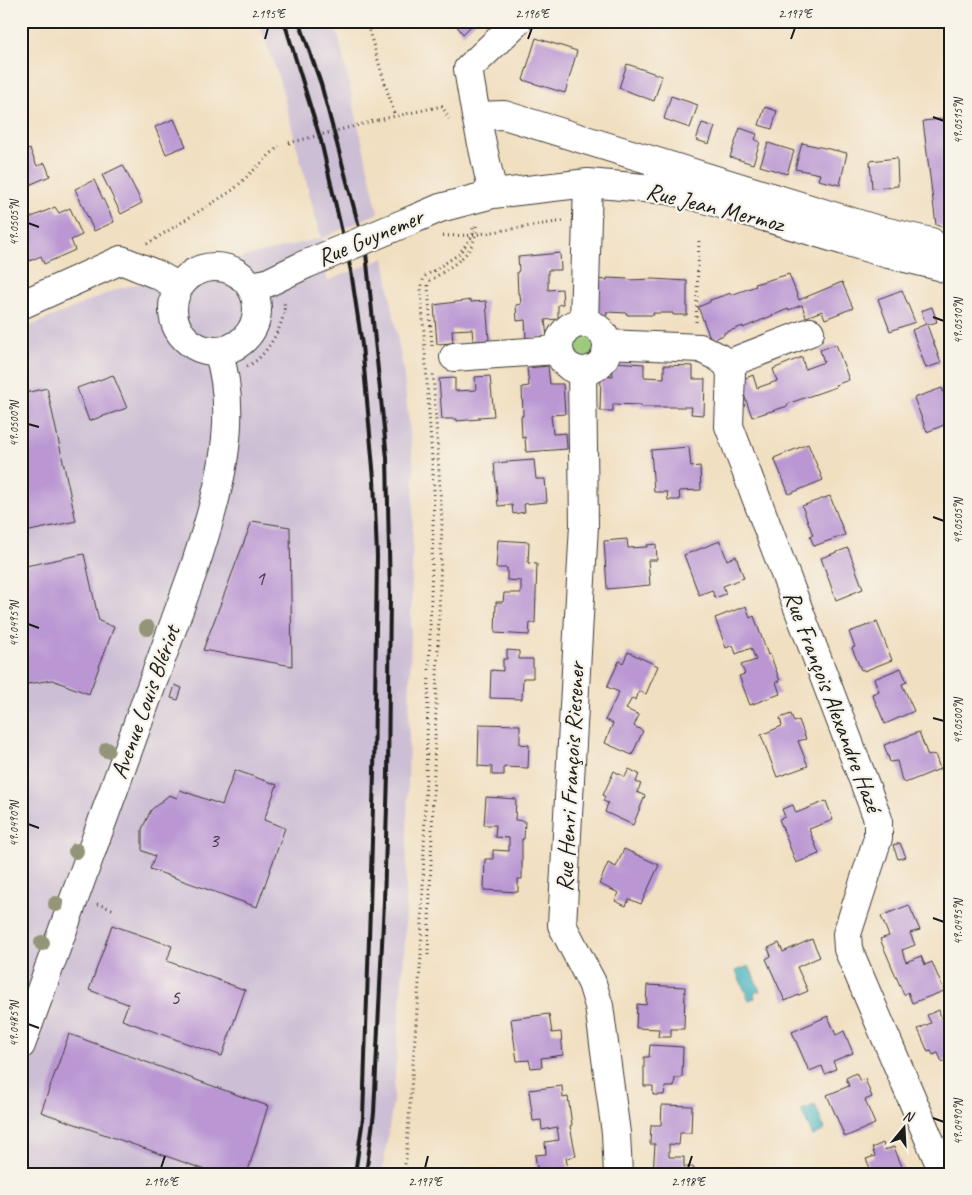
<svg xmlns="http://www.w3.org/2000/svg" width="972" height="1195" font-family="Caveat,sans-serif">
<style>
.industrial{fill:#ccbed4}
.green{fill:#98c877;stroke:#5a724a}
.water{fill:#46b4c1;stroke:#31686e}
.building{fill:#ba96d3}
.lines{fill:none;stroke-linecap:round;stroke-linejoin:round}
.minor-casing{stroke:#3c3935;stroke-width:30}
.path{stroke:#3c3935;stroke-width:3;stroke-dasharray:1 4;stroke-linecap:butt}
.minor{stroke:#fff;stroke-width:28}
.rail{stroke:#1c1c1c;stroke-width:4}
.minor-bridge-casing{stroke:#3c3935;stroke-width:30;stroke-linecap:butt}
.path-bridge{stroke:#3c3935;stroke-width:3;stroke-dasharray:1 4;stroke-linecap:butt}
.minor-bridge{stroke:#fff;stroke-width:28}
.tree{fill:#949578}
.ticks{fill:none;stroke:#1c1c1c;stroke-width:2}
.labels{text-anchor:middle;stroke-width:4.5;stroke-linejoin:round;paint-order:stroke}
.number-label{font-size:21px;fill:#443a4a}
.street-label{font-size:24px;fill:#1c1c1c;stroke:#f7f3e8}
.neatline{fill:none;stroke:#1c1c1c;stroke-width:2}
.ticks-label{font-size:12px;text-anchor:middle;fill:#1c1c1c}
</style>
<rect width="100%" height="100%" fill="#f7f3e8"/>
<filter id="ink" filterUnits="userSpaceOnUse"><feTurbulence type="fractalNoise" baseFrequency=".02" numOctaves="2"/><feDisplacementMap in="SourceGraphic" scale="10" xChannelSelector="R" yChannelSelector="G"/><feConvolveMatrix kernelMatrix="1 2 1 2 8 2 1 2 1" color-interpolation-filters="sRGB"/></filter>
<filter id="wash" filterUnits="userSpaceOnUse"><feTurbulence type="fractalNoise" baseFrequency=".0096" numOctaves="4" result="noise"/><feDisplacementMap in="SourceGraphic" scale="20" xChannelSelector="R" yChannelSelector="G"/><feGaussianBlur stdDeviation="1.12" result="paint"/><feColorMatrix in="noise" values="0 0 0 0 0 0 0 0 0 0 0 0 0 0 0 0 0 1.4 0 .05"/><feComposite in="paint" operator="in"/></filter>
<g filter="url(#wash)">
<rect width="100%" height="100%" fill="#f1dfc1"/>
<path class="industrial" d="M258 21H333L339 39 378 213 322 238 327 281 384 258 403 369 414 470 405 941 393 1102 382 1174H21V330L117 289 321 238 278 75Z"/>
<path class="green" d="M569 348a14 14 0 1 1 28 0a14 14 0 1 1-28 0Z"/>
<path class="water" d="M749 966 760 991 754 993 755 998 749 1000 736 971Z
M815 1105 825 1130 813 1136 801 1110Z"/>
<g id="blocks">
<path class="building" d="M453 21H476L463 34Z
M536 38 577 51 565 93 523 80Z
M627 64 662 76 654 101 619 88Z
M671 96 698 105 690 128 664 119Z
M765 107 777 111 772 129 759 125Z
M951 118V228L936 225 923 121Z
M174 119 186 146 166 154 155 127Z
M702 123 715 127 709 144 696 140Z
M740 128 757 134 755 140 760 142 753 164 730 157Z
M768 143 794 151 787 174 760 166Z
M802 143 847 153 840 185 818 180 820 174 795 169Z
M30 149 37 166 45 163 50 176 29 185 21 166V152Z
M897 158 898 186 872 188 870 161Z
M123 165 142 203 121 214 102 175Z
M94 180 114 222 94 231 75 189Z
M55 207 59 213 70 208 82 235 71 240 75 250 44 264 41 256 27 262 21 249V231L28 228 25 220Z
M560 253 561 270H548V290L562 289 563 304 558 305V319L545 320 547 337 526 339 525 320 517 321 516 305 521 304 520 294H518L517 272 519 271 518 257Z
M789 274 799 300 842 282 853 308 825 319 822 311 806 317 802 305 789 310 788 309 743 328V326L724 333V335L711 340 698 307 710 302V300L731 293V295L756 286 755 284Z
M607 278 628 279 629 280 653 279 687 281V315H673V313H653L654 315H627V313L607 312V315L594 314V279L607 280Z
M902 290 915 322 890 331 878 299Z
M471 300V302L486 301 489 340 473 341 472 329 452 330 453 343 437 344 434 305Z
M932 307 937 322 927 325 941 363 926 368 912 330 926 324 921 311Z
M836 344 849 380 835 385 836 387 787 404 788 406 752 417 739 381 753 375 757 388 777 381 773 369 802 357 805 369 824 362 820 350Z
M613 362 644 364V377L664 378V365L693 366V379H705L704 415 691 414 692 407H641V405L613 404V411H600L601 375 613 376Z
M548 366 550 384H563L565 414 551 415 553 434 566 433 567 449 526 452 525 437 522 438 521 416H523L522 387 529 386 527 368Z
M113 375 127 408 89 421 77 388Z
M490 376 494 416 479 417V419L457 421V419H442L439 379 455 378V391L476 390 475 377Z
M47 388 76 521 21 533V394Z
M942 388 951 412V422L927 432 914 398Z
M808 444 823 480 789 494 774 458Z
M689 447 691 467 700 466 701 490 679 491 680 500H668L667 492H654L651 450Z
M534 460 536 479H545L547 502 524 504 525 512 513 514 512 505 498 506 494 463Z
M830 496 845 535 814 546 810 536 813 535 802 506Z
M252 521 290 527 292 666 203 650Z
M627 539 628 548 647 547V545L656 544 657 560H648L650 585 607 589 604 541Z
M498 540 529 542 528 563 537 564 535 623H530L529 635 495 633 496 602H503L504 593H521V581L507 580V568H496Z
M720 541 727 560 736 556 744 578 723 586 726 594 715 598 712 590 699 595 684 555Z
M848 548 863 589 836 600 821 558Z
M84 554 99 621 114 627 89 694 52 680 21 685V567Z
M746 606 750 618 754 616 768 655 770 654 780 681 776 682 780 694 750 705 739 676 745 674 741 665 756 660 751 648 736 654 733 645 726 648 715 618Z
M877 622 892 660 864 671 863 669 861 670 852 648 855 647 849 632Z
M507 650 519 651V659H533V678H523L522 699 490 698 491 670 503 671V659H507Z
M628 652 658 666 646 694 639 691 636 700 632 698 626 709 639 715 634 726 643 731 632 755 605 743 613 723 605 720 619 692 607 687 619 661 623 663Z
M901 668 907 682 902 684 914 711 885 724 872 694 879 691 874 679Z
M175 685 182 688 178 700 171 698Z
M791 714 794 722 799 720 806 739 798 741 808 766 777 777 761 735 782 726 780 718Z
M479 724 520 725V744L529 745 528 768 504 767V775H492V767L478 766Z
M919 732 928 756 935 754 940 769 905 783 902 781 897 761 890 762 884 745Z
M629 769 639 774 636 782 641 784 637 792 645 796 633 825 605 812 608 803 603 801 605 797 603 795 614 771 625 777Z
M235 770 277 785 264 820 285 828 257 907 150 869 155 856 143 851 142 850V829L151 810 169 795 177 798 180 790 222 805Z
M951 792V811L943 796Z
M486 797 516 799 515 820 525 821 524 839H522V879H518V892L484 890 485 859H493V850L509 851V838L495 837 496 825H484Z
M826 801 833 820 809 829 819 854 796 863 779 819 785 817 782 809 793 805 796 813Z
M900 843 906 857 898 859 893 845Z
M624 849 659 865 641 904 629 899 626 906 615 901 619 893 599 884 608 863 616 867Z
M909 905 920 930 910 933 915 945 902 950 904 957 906 962 921 956 925 965 932 962 944 991 912 1003 908 992 904 995 880 939 889 936 881 916Z
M112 925 172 946 167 961 245 990 222 1056 122 1020 128 1004 89 990Z
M812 939 820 957 797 967 808 991 785 1001 766 959 771 956 768 948 779 943 783 952Z
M647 985 685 987 684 1029H671V1037H658L659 1029 636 1028 637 1004 646 1005Z
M939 1010 941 1018 947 1016 951 1024V1058L942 1062 938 1053 933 1055 931 1051 928 1052 918 1029 931 1023 927 1015Z
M549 1014 552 1033 561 1032 563 1055 541 1058 542 1067 531 1068 529 1060 517 1061 511 1019Z
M828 1016 836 1035 844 1031 853 1053 833 1061 836 1069 825 1074 822 1066 809 1071 792 1032Z
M69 1034 268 1106 247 1174H217L41 1112Z
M650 1045 683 1047 682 1078H675L674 1087H665L664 1095H653V1086H644V1057H649Z
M856 1073 860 1081 865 1079 872 1097 865 1100 875 1124 845 1137 827 1095 849 1086 846 1078Z
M562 1086 563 1098 568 1097 572 1125 570 1126 576 1156 566 1158 569 1174H538L535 1155 546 1154 545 1142 559 1140 557 1127 542 1130 541 1120 533 1121 529 1090Z
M662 1105 692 1106 691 1133H680L679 1145 669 1144V1157H684V1167H694L693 1174H653L655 1144H650L651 1125H661Z
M883 1143 885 1150 894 1147 905 1174H865L863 1171 870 1168 866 1159 875 1156 872 1148Z"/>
</g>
</g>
<g filter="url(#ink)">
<use href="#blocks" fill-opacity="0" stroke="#3c3935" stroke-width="1"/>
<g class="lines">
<g class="minor-casing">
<path id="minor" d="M476 116 504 115 875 229 931 242 944 268
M493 194 476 116 468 69 518 21
M412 220 440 208 493 194 588 183 667 190 701 198 888 254 951 269
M173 309a42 42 0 1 1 84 0a42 42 0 1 1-84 0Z
M250 286 267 283 304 265
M21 305 121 260 158 275 179 287
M559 347a24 24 0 1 1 48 0a24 24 0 1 1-48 0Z
M584 323 588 183
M607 344 700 348 718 357 727 364 731 373 729 426 878 819V838L847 934 848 949 944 1174
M454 357 558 350
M727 364 810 332
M582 371 584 525 562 925 592 983 599 1006 616 1133 618 1174
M21 1045 195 566C217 498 241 421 218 351"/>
</g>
<path class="path" d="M366 21 395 116
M378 120 442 106 449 119
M443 236 473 235 563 221
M147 244 233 190 279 146
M696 322 699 240
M432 346 428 286 430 281C453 264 477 255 476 224
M247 366C265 360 288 320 284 302
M97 904 115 910
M428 955 442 522 433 372
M403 1174 406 1159 421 955 434 491 421 288 424 277 459 254 473 235V225"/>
<use href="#minor" class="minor"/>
<path class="rail" d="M284 21 321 141 351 271 362 345 374 479 377 556 374 773 370 908 363 1118 355 1174
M299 21 321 84 366 253 387 458 390 596 388 774 384 902 374 1113 366 1174"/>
<g class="minor-bridge-casing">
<path id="minor-bridge" d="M304 265 412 220"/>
</g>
<path class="path-bridge" d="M289 143 378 120"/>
<use href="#minor-bridge" class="minor-bridge"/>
</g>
<g class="tree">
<circle cx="147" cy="628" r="8"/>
<circle cx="107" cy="750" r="8"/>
<circle cx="76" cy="851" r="8"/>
<circle cx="56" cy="904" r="8"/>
<circle cx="42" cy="943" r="8"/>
</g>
</g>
<path class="ticks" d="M265 39 268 28M528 39 532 28M791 39 795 28M933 117 944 121M28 223 39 227M933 317 944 321M28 424 39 427M933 517 944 521M28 624 39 628M933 718 944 721M28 824 39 828M933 918 944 922M28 1024 39 1028M933 1118 944 1122M161 1168 165 1156M425 1168 428 1156M688 1168 692 1156"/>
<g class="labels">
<g class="number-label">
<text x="260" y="585">1</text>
<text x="214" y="847">3</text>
<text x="175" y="1004">5</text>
</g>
<g class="street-label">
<text transform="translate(715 207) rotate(14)" y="8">Rue Jean Mermoz</text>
<text transform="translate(370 237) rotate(-23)" y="8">Rue Guynemer</text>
<text transform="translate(833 701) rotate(69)" y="8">Rue François Alexandre Hazé</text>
<text transform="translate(145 702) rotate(-70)" y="8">Avenue Louis Blériot</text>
<text transform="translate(570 777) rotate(-87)" y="8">Rue Henri François Riesener</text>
</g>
</g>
<rect width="972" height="1195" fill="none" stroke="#f7f3e8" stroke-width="55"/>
<g transform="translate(904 1128) rotate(18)" stroke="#f7f3e8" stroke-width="4" paint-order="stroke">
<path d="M0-4L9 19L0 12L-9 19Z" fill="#1c1c1c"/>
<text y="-8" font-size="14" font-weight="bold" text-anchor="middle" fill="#1c1c1c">N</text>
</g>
<rect x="28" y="28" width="916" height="1140" class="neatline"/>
<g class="ticks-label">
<text x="268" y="18">2.195°E</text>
<text x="532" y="18">2.196°E</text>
<text x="795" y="18">2.197°E</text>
<text transform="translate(958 121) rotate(-90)" y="4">49.0515°N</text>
<text transform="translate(14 223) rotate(-90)" y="4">49.0505°N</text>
<text transform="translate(958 321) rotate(-90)" y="4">49.0510°N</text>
<text transform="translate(14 424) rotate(-90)" y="4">49.0500°N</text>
<text transform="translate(958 521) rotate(-90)" y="4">49.0505°N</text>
<text transform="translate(14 624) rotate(-90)" y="4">49.0495°N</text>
<text transform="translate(958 721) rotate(-90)" y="4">49.0500°N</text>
<text transform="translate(14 824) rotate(-90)" y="4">49.0490°N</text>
<text transform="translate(958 922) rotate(-90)" y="4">49.0495°N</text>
<text transform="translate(14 1024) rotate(-90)" y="4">49.0485°N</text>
<text transform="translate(958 1122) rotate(-90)" y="4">49.0490°N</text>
<text x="161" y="1186">2.196°E</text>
<text x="425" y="1186">2.197°E</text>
<text x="688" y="1186">2.198°E</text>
</g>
</svg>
